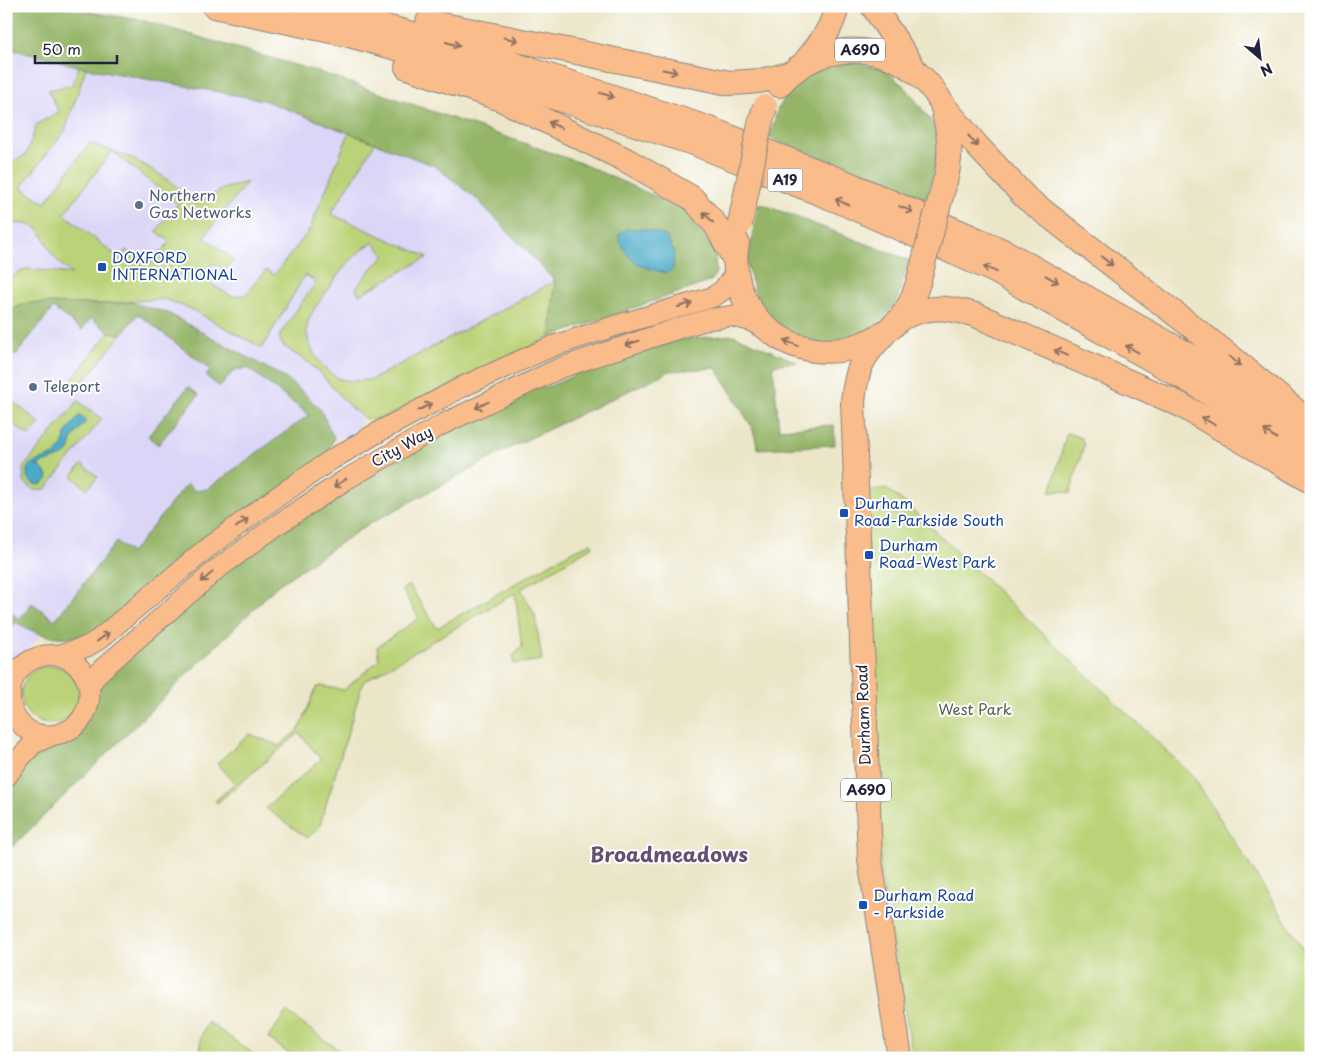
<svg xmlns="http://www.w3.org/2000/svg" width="1317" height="1064" font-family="'Playpen Sans',sans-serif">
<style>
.built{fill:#dbd6f7}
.green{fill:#bbd378;stroke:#6e7a5a;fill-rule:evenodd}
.forest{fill:#94b568;stroke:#5b6c52}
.water{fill:#48abc7;stroke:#356681}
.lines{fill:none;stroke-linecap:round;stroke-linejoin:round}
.major-casing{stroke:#878482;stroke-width:22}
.highway-casing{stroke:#878482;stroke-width:26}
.major{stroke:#f9bc8a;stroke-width:20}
.highway{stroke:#f9bc8a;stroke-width:24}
.highway-bridge-casing{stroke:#878482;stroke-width:26;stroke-linecap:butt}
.highway-bridge{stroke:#f9bc8a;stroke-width:24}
.oneway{stroke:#8e6f62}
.service-dot{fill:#5c6f8a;stroke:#fff;stroke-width:2}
.transit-dot{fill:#1a4fb4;stroke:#fff;stroke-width:2}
.labels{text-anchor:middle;stroke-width:4;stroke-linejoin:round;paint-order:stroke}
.shield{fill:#fff;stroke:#646476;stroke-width:1}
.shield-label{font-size:14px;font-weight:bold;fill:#22223b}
.service-label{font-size:15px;fill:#4e5e75;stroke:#fff;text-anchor:start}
.transit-label{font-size:15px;fill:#164399;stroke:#fff;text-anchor:start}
.street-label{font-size:15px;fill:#22223b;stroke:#fff}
.park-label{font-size:15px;fill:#586050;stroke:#fff}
.district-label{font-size:20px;font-weight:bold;fill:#635072;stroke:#fff}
</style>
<rect width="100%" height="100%" fill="#fff"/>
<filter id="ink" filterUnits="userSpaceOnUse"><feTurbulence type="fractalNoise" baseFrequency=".02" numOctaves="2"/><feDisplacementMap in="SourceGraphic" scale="10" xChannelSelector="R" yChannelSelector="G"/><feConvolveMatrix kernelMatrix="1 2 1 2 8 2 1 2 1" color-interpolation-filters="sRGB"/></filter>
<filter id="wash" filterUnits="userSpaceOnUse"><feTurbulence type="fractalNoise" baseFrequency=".0096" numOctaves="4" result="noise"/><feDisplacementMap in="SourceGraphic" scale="20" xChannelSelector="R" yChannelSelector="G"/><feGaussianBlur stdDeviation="1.12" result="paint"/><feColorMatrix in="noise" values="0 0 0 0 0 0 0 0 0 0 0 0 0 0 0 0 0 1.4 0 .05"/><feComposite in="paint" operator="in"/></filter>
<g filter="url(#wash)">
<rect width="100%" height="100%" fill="#ece6c9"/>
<path class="built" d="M6 48 86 68 263 100 435 166 478 200 555 281 379 419 371 420 363 417 356 431 345 438H334L332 445 70 638 41 635 6 673Z"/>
<path class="green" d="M79 66 86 68 65 131 21 187 45 203 89 143C102 148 117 152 129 157 147 165 185 189 195 205L223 189 247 182 204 237 234 260 228 267 223 268 213 263 203 279 231 296 245 295 266 270 274 275 309 231 349 133 375 143 331 214 428 257 359 295 356 288 371 269 385 256 373 242C350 256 334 280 319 302 316 307 311 313 309 319 300 339 321 371 340 379 348 382 362 380 371 380L555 281 550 337 386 417 371 420 363 417 351 408 322 375 309 363 283 346 279 337 281 333 316 282 305 275 262 348 189 308 163 299 102 304 26 303 6 320V280L25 269H29L72 274C66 269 60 264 55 258 47 248 44 231 33 226 26 223 15 224 6 223V165L26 155 37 124 59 112 48 90 72 85ZM112 151 178 204 156 231 170 242 160 252 143 263 126 250 119 258 64 214Z
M109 332 122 334 81 385 72 379Z
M9 399 40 423 29 436 6 419V402Z
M78 401 102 419 46 489 34 490 24 482 23 468Z
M1067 433 1081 438 1084 445 1070 493 1060 491 1050 493Z
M82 464 98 477 87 489 72 476Z
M878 489H886L903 501 1192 775 1311 961V1058H913L881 876 865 498 870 492Z
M591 543 593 546 521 589 535 615 542 660 514 664 513 656 522 647 515 593 363 682 319 828 307 838 266 808 321 759 299 733 217 803 215 801 235 783 217 763 250 734 279 746 300 728 316 688 321 686 344 690 379 660 377 647 419 618 402 590 409 585 437 628 571 552Z
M21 695a29 29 0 1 1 58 0a29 29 0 1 1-58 0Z
M286 1012 350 1058H295L268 1038Z
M208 1022 214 1026 258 1057 202 1058C199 1041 200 1037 208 1022Z"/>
<path class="forest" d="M6 6H47L141 20 322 73 578 162 686 210 715 253 716 272 712 280 703 284 550 337 555 281 478 200 435 166 263 100 86 68 6 48Z
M855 63 885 70 907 89 934 125 938 153 927 199 769 138 778 109 789 92 804 76 827 66Z
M759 203 909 260 897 301 880 325 850 340 820 344 796 335 769 318 757 299 747 264Z
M130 302 168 313 285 378 306 395 320 409 334 438 328 453 89 635C61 640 41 638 16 622L6 635V609L20 619 32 603 55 620 116 542 131 553 187 484 196 491 207 489 309 415 248 368 234 370 220 387 206 376 211 370 138 314 122 334 109 332 91 318 82 330 53 308 15 356 6 349V320L13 309 26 303 102 304Z
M734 335 797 362 773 365 779 429 834 425 835 445 758 449 752 427 716 368 670 371 512 447 364 527 278 585 6 853V777L14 767 66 732 89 685 216 570 504 394 550 386 614 357 685 339Z
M188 387 199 395 158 445 148 436Z"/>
<path class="water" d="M626 229H644L666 236 674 253 673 269 667 273C640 267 629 264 618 236Z
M80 415 86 421 73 437 69 451 65 455 36 466 41 467 48 476 47 480 41 485 33 484 27 478V468L31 464 54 455 62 447 67 431Z"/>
</g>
<g filter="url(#ink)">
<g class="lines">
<g class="major-casing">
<path id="major" d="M58 655 86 647 98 640 206 549 267 504 331 460 382 430 464 386 553 346 621 324 713 297 723 290 735 274
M89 685C71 632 0 656 11 706 13 716 20 725 28 730 48 742 77 733 86 711 90 703 90 695 89 685L100 671 216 570 277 525 345 480 443 424 560 368 679 328 710 319 732 316 751 321 766 330
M6 777 21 757 33 744 53 735"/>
</g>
<g class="highway-casing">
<path id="highway" d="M214 6 345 34 444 61 696 144 839 201 995 271 1195 384 1311 461
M304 6 452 44 707 128 849 184 1005 252 1208 366 1311 438
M873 6 913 67
M428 22 729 83C753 82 769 81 791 73
M805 62C820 44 832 29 837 6
M407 67 501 99 626 160 692 198 715 224 734 258
M779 85C825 32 908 42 941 102 943 107 944 112 945 117 951 141 951 161 944 185
M942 104 978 147 1026 198 1231 357 1296 411
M737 242C724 314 794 371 862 344 876 339 889 331 899 320 909 309 914 296 918 283
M901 318C930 305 946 307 976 315L1179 404 1311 481
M884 334C861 358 857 368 853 401L870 859 900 1058"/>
</g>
<use href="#major" class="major"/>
<use href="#highway" class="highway"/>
<g class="highway-bridge-casing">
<path id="highway-bridge" d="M740 224 760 124 765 107
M918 283 944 185"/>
</g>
<use href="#highway-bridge" class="highway-bridge"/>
</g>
<defs><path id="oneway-shaft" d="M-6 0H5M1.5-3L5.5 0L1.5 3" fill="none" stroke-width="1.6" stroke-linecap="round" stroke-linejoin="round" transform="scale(1.25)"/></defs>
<g class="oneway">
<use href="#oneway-shaft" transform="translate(511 39) rotate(11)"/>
<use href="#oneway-shaft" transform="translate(453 44) rotate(16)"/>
<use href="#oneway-shaft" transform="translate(670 71) rotate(11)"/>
<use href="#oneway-shaft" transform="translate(607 95) rotate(18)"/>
<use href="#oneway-shaft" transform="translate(555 125) rotate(-154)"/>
<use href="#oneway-shaft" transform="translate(973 141) rotate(50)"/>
<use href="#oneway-shaft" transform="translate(842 202) rotate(-157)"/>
<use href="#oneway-shaft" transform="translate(906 209) rotate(23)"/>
<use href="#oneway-shaft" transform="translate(708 217) rotate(-132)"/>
<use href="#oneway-shaft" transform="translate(1107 261) rotate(38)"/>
<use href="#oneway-shaft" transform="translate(990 269) rotate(-155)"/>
<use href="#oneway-shaft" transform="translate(1052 279) rotate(29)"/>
<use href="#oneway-shaft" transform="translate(685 305) rotate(-16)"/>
<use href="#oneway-shaft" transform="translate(632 343) rotate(162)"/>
<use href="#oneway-shaft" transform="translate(791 343) rotate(-157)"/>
<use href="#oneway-shaft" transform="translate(1132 349) rotate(-151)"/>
<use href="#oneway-shaft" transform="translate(1061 353) rotate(-156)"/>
<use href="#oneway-shaft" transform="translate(1235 361) rotate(39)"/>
<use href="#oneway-shaft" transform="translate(482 405) rotate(154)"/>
<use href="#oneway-shaft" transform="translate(425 407) rotate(-28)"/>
<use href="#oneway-shaft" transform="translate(1208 421) rotate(-150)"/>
<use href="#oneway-shaft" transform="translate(1270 434) rotate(-147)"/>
<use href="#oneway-shaft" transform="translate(340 483) rotate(147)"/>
<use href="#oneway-shaft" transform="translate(242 523) rotate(-36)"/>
<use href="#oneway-shaft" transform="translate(207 577) rotate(140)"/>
<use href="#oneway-shaft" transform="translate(103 637) rotate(-36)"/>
</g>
</g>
<g class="service-dot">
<circle cx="139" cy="205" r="5"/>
<circle cx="33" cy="387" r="5"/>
</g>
<g class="transit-dot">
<rect x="97" y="262" width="10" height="10" rx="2.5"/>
<rect x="839" y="508" width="10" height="10" rx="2.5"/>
<rect x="864" y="550" width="10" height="10" rx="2.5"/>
<rect x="858" y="900" width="10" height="10" rx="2.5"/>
</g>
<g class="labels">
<g class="shield">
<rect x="835" y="38.5" width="50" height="23" rx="4"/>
<rect x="767.5" y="168.5" width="35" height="23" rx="4"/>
<rect x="841" y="778.5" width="50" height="23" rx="4"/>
</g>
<g class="shield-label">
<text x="860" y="55">A690</text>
<text x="785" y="185">A19</text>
<text x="866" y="795">A690</text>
</g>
<g class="service-label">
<text x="149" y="201">Northern<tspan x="149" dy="17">Gas Networks</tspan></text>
<text x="43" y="392">Teleport</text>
</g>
<g class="transit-label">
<text x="112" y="263">DOXFORD<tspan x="112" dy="17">INTERNATIONAL</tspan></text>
<text x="854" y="509">Durham<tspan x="854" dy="17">Road-Parkside South</tspan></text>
<text x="879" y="551">Durham<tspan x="879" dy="17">Road-West Park</tspan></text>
<text x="873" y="901">Durham Road<tspan x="873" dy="17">- Parkside</tspan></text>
</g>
<g class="street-label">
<text transform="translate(402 447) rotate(-29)" y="5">City Way</text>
<text transform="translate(864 715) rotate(-92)" y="5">Durham Road</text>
</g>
<g class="park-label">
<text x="975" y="715">West Park</text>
</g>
<g class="district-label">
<text x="669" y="862">Broadmeadows</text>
</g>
</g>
<rect width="1317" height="1064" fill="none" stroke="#fff" stroke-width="25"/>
<g transform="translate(1260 58) rotate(152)" stroke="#ffffff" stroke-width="4" paint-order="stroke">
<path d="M0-4L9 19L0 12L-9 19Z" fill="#22223b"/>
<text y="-8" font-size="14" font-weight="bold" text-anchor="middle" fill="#22223b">N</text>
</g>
<path d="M35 55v8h82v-8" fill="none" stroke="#22223b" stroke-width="2.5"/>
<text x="42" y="55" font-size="15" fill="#22223b" stroke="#ffffff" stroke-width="4" paint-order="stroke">50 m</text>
</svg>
